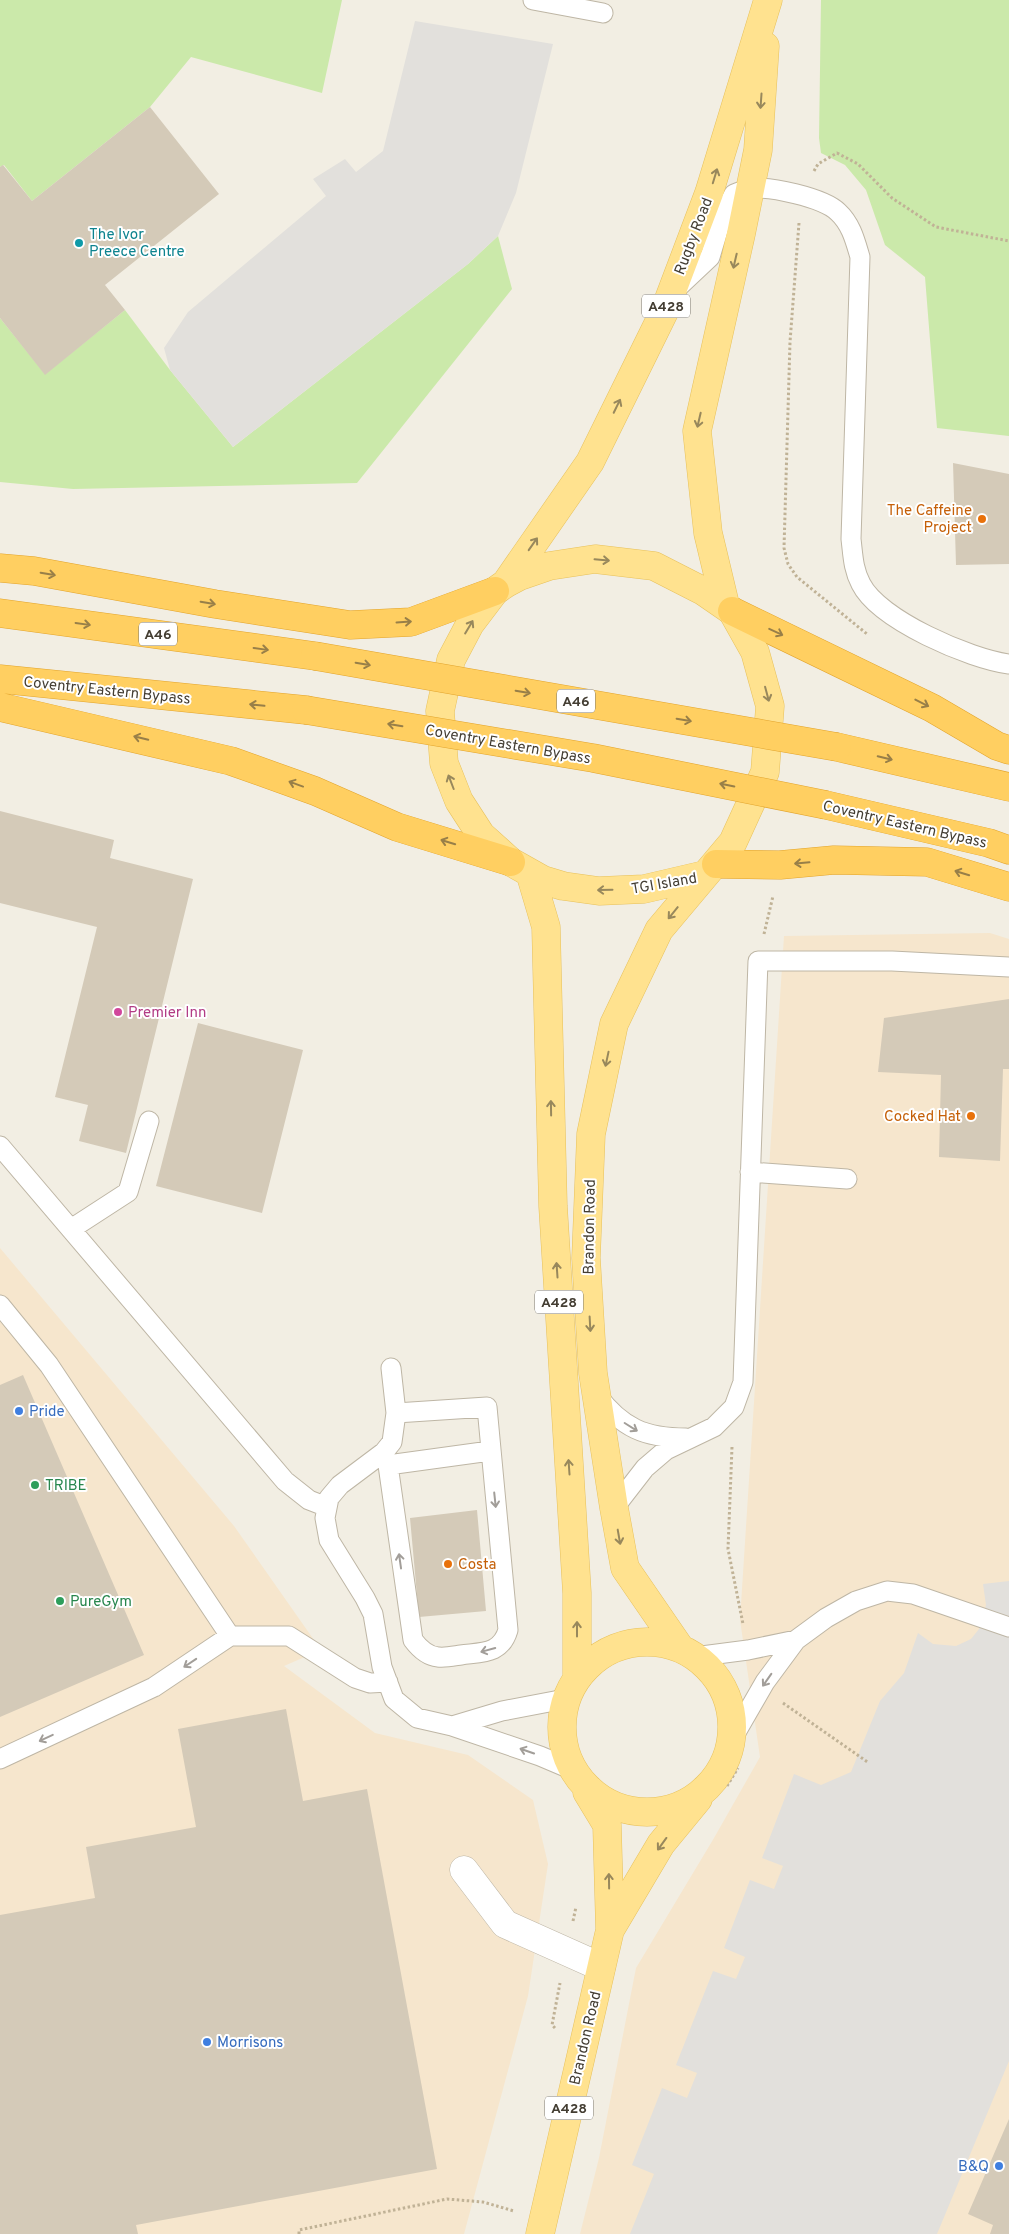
<svg xmlns="http://www.w3.org/2000/svg" width="1009" height="2234" font-family="Overpass,sans-serif">
<style>
.commercial{fill:#f6e6cd}
.green{fill:#cbe9aa}
.parking{fill:#e2e0dc}
.building{fill:#d4cab8}
.lines{fill:none;stroke-linecap:round;stroke-linejoin:round}
.lane-casing{stroke:#beb6a5;stroke-width:21}
.street-casing{stroke:#beb6a5;stroke-width:29}
.primary-casing{stroke:#e7c15c;stroke-width:29}
.highway-casing{stroke:#e2a42d;stroke-width:29}
.path{stroke:#c0b296;stroke-width:3;stroke-dasharray:2.5 2.5;stroke-linecap:butt}
.lane{stroke:#fff;stroke-width:19}
.street{stroke:#fff;stroke-width:28}
.primary{stroke:#ffe28f;stroke-width:28}
.highway{stroke:#ffcf61;stroke-width:28}
.highway-bridge-casing{stroke:#e2a42d;stroke-width:29;stroke-linecap:butt}
.highway-bridge{stroke:#ffcf61;stroke-width:28}
.oneway{stroke:#98885c}
.oneway2{stroke:#987f48}
.oneway3{stroke:#a29e99}
.culture-dot{fill:#0f9aa8;stroke:#fff;stroke-width:2}
.food-dot{fill:#e8710a;stroke:#fff;stroke-width:2}
.hotel-dot{fill:#d1479c;stroke:#fff;stroke-width:2}
.shop-dot{fill:#3f7fe0;stroke:#fff;stroke-width:2}
.leisure-dot{fill:#2e9e5b;stroke:#fff;stroke-width:2}
.labels{text-anchor:middle;stroke-width:4;stroke-linejoin:round;paint-order:stroke}
.shield{fill:#fff;stroke:#7c7870;stroke-width:1}
.shield-label{font-size:14px;font-weight:bold;fill:#443e33}
.culture-label{font-size:15px;fill:#0d838f;stroke:#fff;text-anchor:start}
.street-label{font-size:15px;fill:#443e33;stroke:#fff}
.food-label{font-size:15px;fill:#c56008;stroke:#fff;text-anchor:end}
.hotel-label{font-size:15px;fill:#b23c85;stroke:#fff;text-anchor:start}
.shop-label{font-size:15px;fill:#366cbe;stroke:#fff;text-anchor:start}
.leisure-label{font-size:15px;fill:#27864d;stroke:#fff;text-anchor:start}
</style>
<rect width="100%" height="100%" fill="#f2eee3"/>
<path class="commercial" d="M990 933 1009 939V2234H580L599 2158 636 1968 714 1838 760 1757 740 1620 784 936Z
M0 1248 234 1526 321 1650 284 1666 375 1733 468 1755 533 1800 548 1864 528 1996 464 2234H0Z"/>
<path class="green" d="M0 0H342L322 93 191 57 150 107 32 201 4 165 0 167Z
M821 0H1009V436L937 428 925 277 885 245 866 190 845 165 821 153 819 138Z
M498 236 512 289 357 483 73 489 0 482V318L45 374 125 310 170 370 233 447 468 264Z"/>
<path class="parking" d="M415 21 553 44 516 193 498 236 468 264 233 447 170 370 164 348 188 312 326 196 313 179 345 159 356 172 383 151Z
M1009 1581V2061L937 2234H630L654 2174 632 2165 662 2088 687 2098 697 2073 676 2065 713 1971 736 1979 745 1957 724 1948 750 1880 774 1889 783 1866 762 1858 794 1774 821 1785 851 1772 880 1701 904 1673 918 1633 933 1644 956 1646 971 1639 979 1629 986 1605 983 1584Z"/>
<path class="building" d="M150 107 219 194 105 285 125 310 45 375 0 318V167L3 165 32 201Z
M953 463 1009 474V564L956 565Z
M0 811 114 840 110 858 193 879 126 1153 79 1141 88 1105 55 1097 97 927 0 903Z
M1009 999V1069H1003L1000 1161 939 1157 941 1075 878 1072 884 1018Z
M198 1023 303 1050 262 1213 156 1186Z
M23 1375 144 1655 0 1717V1385Z
M477 1510 486 1611 419 1617 410 1518Z
M286 1709 303 1801 367 1789 437 2169 136 2225 138 2234H0V1915L95 1898 86 1847 196 1827 178 1729Z
M1009 2119V2234H990L993 2225 968 2214Z"/>
<g class="lines">
<g class="lane-casing">
<path id="lane" d="M533 0 603 13
M676 289 710 257 722 217 734 194C739 192 744 190 749 189 768 185 824 198 838 212 851 224 855 240 860 257L851 539C853 555 853 569 861 584 879 620 970 659 1009 664
M0 1146 285 1481 309 1500 327 1507
M750 1172 847 1179
M71 1229 128 1192 149 1121
M0 1305 49 1365 230 1636H289L355 1678 370 1683 388 1682
M391 1368 396 1413 392 1442 384 1452 340 1485 329 1498 325 1518 329 1540 365 1598 373 1614 382 1667 394 1699 417 1718 452 1726 540 1756 573 1770
M597 1395C622 1428 645 1438 686 1438
M384 1453 388 1465 490 1451
M388 1465 413 1640C419 1648 427 1656 438 1657 445 1658 454 1656 461 1655 483 1652 501 1654 508 1630L487 1407 396 1413
M614 1508 645 1468 666 1450 714 1427 734 1407 743 1382 758 961H892L1009 967
M694 1657 748 1650 796 1640
M452 1726 502 1711 565 1699
M731 1741 765 1682 796 1640 826 1618 856 1601 887 1591 913 1594 1009 1627
M0 1759 154 1687 230 1636"/>
</g>
<g class="street-casing">
<path id="street" d="M464 1870 505 1924 601 1967"/>
</g>
<g class="primary-casing">
<path id="primary" d="M506 583 590 462 664 312 709 193 768 0
M725 604 708 533 697 431 741 234 758 150 765 46
M530 873 546 927 553 1206 577 1593V1678
M562 1727a85 85 0 1 1 170 0a85 85 0 1 1-170 0Z
M680 1648 625 1568 614 1508 593 1373 586 1258 591 1134 614 1024 659 930 733 842 765 772 770 706 755 652 732 611 703 591 654 566 595 559 549 566 520 576 505 584 495 591 470 624 451 660 440 711 444 763 459 801 481 835 511 862 543 880 563 886 599 891 644 889 704 875
M610 1930 661 1844 698 1799
M540 2234 610 1930 607 1825 587 1792"/>
</g>
<g class="highway-casing">
<path id="highway" d="M0 568 34 571 215 604 350 625 411 622 495 591
M732 611 932 708 997 746 1009 750
M0 613 315 656
M0 679 306 710
M0 707 231 761 315 791 397 827 511 862
M837 747 1009 787
M826 805 989 843 1009 850
M716 864 780 865 834 860 927 862 1009 887"/>
</g>
<path class="path" d="M814 171 818 164 837 153 858 164 892 198 936 227 1009 241
M799 223 790 342 784 548 788 564 797 577 867 634
M764 934 773 896
M732 1447 728 1549 743 1624
M783 1703 869 1763
M727 1786 738 1768
M573 1921 576 1907
M555 2028 552 2025 560 1983
M299 2234V2230L447 2199 483 2202 514 2211"/>
<use href="#lane" class="lane"/>
<use href="#street" class="street"/>
<use href="#primary" class="primary"/>
<use href="#highway" class="highway"/>
<g class="highway-bridge-casing">
<path id="highway-bridge" d="M315 656 837 747
M306 710 593 758 826 805"/>
</g>
<use href="#highway-bridge" class="highway-bridge"/>
</g>
<defs><path id="oneway-shaft" d="M-6 0H5M1.5-3L5.5 0L1.5 3" fill="none" stroke-width="1.6" stroke-linecap="round" stroke-linejoin="round" transform="scale(1.25)"/></defs>
<g class="oneway">
<use href="#oneway-shaft" transform="translate(761 101) rotate(94)"/>
<use href="#oneway-shaft" transform="translate(715 176) rotate(-73)"/>
<use href="#oneway-shaft" transform="translate(735 261) rotate(103)"/>
<use href="#oneway-shaft" transform="translate(617 406) rotate(-64)"/>
<use href="#oneway-shaft" transform="translate(699 420) rotate(103)"/>
<use href="#oneway-shaft" transform="translate(533 544) rotate(-55)"/>
<use href="#oneway-shaft" transform="translate(602 560) rotate(5)"/>
<use href="#oneway-shaft" transform="translate(469 627) rotate(-59)"/>
<use href="#oneway-shaft" transform="translate(767 694) rotate(75)"/>
<use href="#oneway-shaft" transform="translate(451 782) rotate(-111)"/>
<use href="#oneway-shaft" transform="translate(605 890) rotate(179)"/>
<use href="#oneway-shaft" transform="translate(673 913) rotate(129)"/>
<use href="#oneway-shaft" transform="translate(607 1059) rotate(102)"/>
<use href="#oneway-shaft" transform="translate(551 1108) rotate(-91)"/>
<use href="#oneway-shaft" transform="translate(557 1270) rotate(-94)"/>
<use href="#oneway-shaft" transform="translate(590 1324) rotate(87)"/>
<use href="#oneway-shaft" transform="translate(569 1467) rotate(-94)"/>
<use href="#oneway-shaft" transform="translate(619 1537) rotate(80)"/>
<use href="#oneway-shaft" transform="translate(577 1629) rotate(-90)"/>
<use href="#oneway-shaft" transform="translate(662 1844) rotate(126)"/>
<use href="#oneway-shaft" transform="translate(609 1881) rotate(-91)"/>
</g>
<g class="oneway2">
<use href="#oneway-shaft" transform="translate(48 574) rotate(10)"/>
<use href="#oneway-shaft" transform="translate(208 603) rotate(10)"/>
<use href="#oneway-shaft" transform="translate(404 622) rotate(-4)"/>
<use href="#oneway-shaft" transform="translate(83 624) rotate(8)"/>
<use href="#oneway-shaft" transform="translate(776 632) rotate(25)"/>
<use href="#oneway-shaft" transform="translate(261 649) rotate(8)"/>
<use href="#oneway-shaft" transform="translate(363 664) rotate(10)"/>
<use href="#oneway-shaft" transform="translate(523 692) rotate(10)"/>
<use href="#oneway-shaft" transform="translate(922 703) rotate(27)"/>
<use href="#oneway-shaft" transform="translate(257 705) rotate(-174)"/>
<use href="#oneway-shaft" transform="translate(684 720) rotate(10)"/>
<use href="#oneway-shaft" transform="translate(395 725) rotate(-171)"/>
<use href="#oneway-shaft" transform="translate(141 738) rotate(-166)"/>
<use href="#oneway-shaft" transform="translate(885 758) rotate(13)"/>
<use href="#oneway-shaft" transform="translate(296 784) rotate(-160)"/>
<use href="#oneway-shaft" transform="translate(727 785) rotate(-168)"/>
<use href="#oneway-shaft" transform="translate(448 842) rotate(-163)"/>
<use href="#oneway-shaft" transform="translate(802 863) rotate(175)"/>
<use href="#oneway-shaft" transform="translate(962 873) rotate(-163)"/>
</g>
<g class="oneway3">
<use href="#oneway-shaft" transform="translate(631 1427) rotate(32)"/>
<use href="#oneway-shaft" transform="translate(495 1500) rotate(84)"/>
<use href="#oneway-shaft" transform="translate(400 1561) rotate(-98)"/>
<use href="#oneway-shaft" transform="translate(488 1650) rotate(165)"/>
<use href="#oneway-shaft" transform="translate(190 1663) rotate(146)"/>
<use href="#oneway-shaft" transform="translate(767 1680) rotate(125)"/>
<use href="#oneway-shaft" transform="translate(46 1738) rotate(155)"/>
<use href="#oneway-shaft" transform="translate(527 1751) rotate(-161)"/>
</g>
<circle class="culture-dot" cx="79" cy="243" r="5"/>
<g class="food-dot">
<circle cx="982" cy="519" r="5"/>
<circle cx="971" cy="1116" r="5"/>
<circle cx="448" cy="1564" r="5"/>
</g>
<circle class="hotel-dot" cx="118" cy="1012" r="5"/>
<g class="shop-dot">
<circle cx="19" cy="1411" r="5"/>
<circle cx="207" cy="2042" r="5"/>
<circle cx="999" cy="2166" r="5"/>
</g>
<g class="leisure-dot">
<circle cx="35" cy="1485" r="5"/>
<circle cx="60" cy="1601" r="5"/>
</g>
<g class="labels">
<g class="shield">
<rect x="642" y="294.5" width="48" height="23" rx="4"/>
<rect x="139" y="622.5" width="38" height="23" rx="4"/>
<rect x="557" y="689.5" width="38" height="23" rx="4"/>
<rect x="535" y="1290.5" width="48" height="23" rx="4"/>
<rect x="545" y="2096.5" width="48" height="23" rx="4"/>
</g>
<g class="shield-label">
<text x="666" y="311">A428</text>
<text x="158" y="639">A46</text>
<text x="576" y="706">A46</text>
<text x="559" y="1307">A428</text>
<text x="569" y="2113">A428</text>
</g>
<g class="culture-label">
<text x="89" y="239">The Ivor<tspan x="89" dy="17">Preece Centre</tspan></text>
</g>
<g class="street-label">
<text transform="translate(693 236) rotate(-69)" y="5">Rugby Road</text>
<text transform="translate(107 690) rotate(6)" y="5">Coventry Eastern Bypass</text>
<text transform="translate(508 744) rotate(10)" y="5">Coventry Eastern Bypass</text>
<text transform="translate(905 824) rotate(13)" y="5">Coventry Eastern Bypass</text>
<text transform="translate(664 883) rotate(-10)" y="5">TGI Island</text>
<text transform="translate(589 1227) rotate(-89)" y="5">Brandon Road</text>
<text transform="translate(585 2038) rotate(-77)" y="5">Brandon Road</text>
</g>
<g class="food-label">
<text x="972" y="515">The Caffeine<tspan x="972" dy="17">Project</tspan></text>
<text x="961" y="1121">Cocked Hat</text>
<text x="458" y="1569" text-anchor="start">Costa</text>
</g>
<g class="hotel-label">
<text x="128" y="1017">Premier Inn</text>
</g>
<g class="shop-label">
<text x="29" y="1416">Pride</text>
<text x="217" y="2047">Morrisons</text>
<text x="989" y="2171" text-anchor="end">B&amp;Q</text>
</g>
<g class="leisure-label">
<text x="45" y="1490">TRIBE</text>
<text x="70" y="1606">PureGym</text>
</g>
</g>
</svg>
